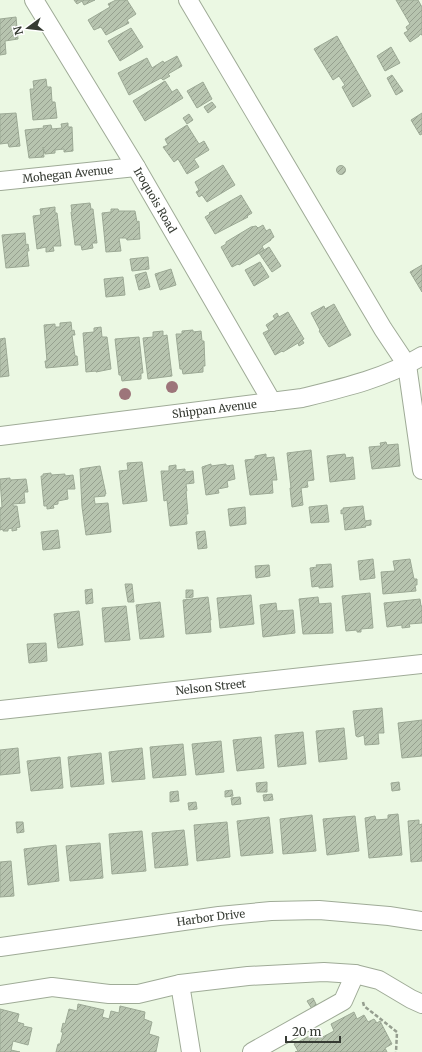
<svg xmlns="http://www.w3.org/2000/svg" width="422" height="1052" font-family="Merriweather,serif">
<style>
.building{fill:url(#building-hatch);stroke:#9ca995}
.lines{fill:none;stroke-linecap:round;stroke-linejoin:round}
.minor-casing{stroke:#9fab97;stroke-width:20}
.path{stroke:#959e8f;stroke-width:2.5;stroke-dasharray:4 2;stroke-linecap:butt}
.minor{stroke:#fff;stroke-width:18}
.tree{fill:#9d757a}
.labels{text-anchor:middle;stroke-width:3;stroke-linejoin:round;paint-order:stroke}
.street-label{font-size:11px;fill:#363b33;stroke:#fff}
</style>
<defs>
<pattern id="building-hatch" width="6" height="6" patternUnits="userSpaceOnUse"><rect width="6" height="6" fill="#b7c4af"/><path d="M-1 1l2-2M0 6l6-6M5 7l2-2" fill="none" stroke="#96a08f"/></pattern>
</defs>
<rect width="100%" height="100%" fill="#ebf8e3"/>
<path class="building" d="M74 0H95L84 5 82 1 77 4Z
M116 0H127L136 14 127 20 129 23 106 35 101 27 94 30 88 20 110 7 108 4Z
M396 0H418L422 7V35L420 34 419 36 410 42 404 33 408 31 406 27 410 24Z
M16 17 18 39 5 41 6 54 0 55V19Z
M131 28 143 47 120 61 108 41Z
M337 36 371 96 353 107 342 87 345 85 339 76 333 80 314 49Z
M391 47 400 63 385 71 377 56Z
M177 56 182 66 168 74 170 76 163 80 161 78 129 95 118 73 147 58 152 68 163 61 164 63Z
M392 75 403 91 396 95 387 78Z
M46 79 47 87H51L52 102H55L57 118 33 120 30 89H34L33 81Z
M165 81 172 92 177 89 183 98 145 121 133 101Z
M203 82 212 99 197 108 187 91Z
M212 102 216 107 208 113 204 107Z
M16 113 20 146 9 147 8 143 0 144V114Z
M422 113V134L420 135 411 120Z
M189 114 193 120 187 124 183 118Z
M68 123V127H72L73 151 64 152V149L55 150V153L45 154 43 147 44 157 29 158 25 130 44 128 43 126 51 125 52 129 62 128 61 124Z
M187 125 199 144 204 141 209 150 194 159 199 167 187 174 178 159 174 162 163 147 168 145 165 139Z
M223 165 235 185 207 202 202 195 199 197 196 192 199 190 195 182Z
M336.5 170a4.5 4.5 0 1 1 9 0a4.5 4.5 0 1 1-9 0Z
M241 195 252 213 247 216 248 217 215 234 205 217 210 214 209 213Z
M90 203 91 209H93L97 243H92L93 248 82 250 81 245H75L71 212H72L71 205Z
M55 207V213H57L61 246H53L54 251 46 252V247L37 249 33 216 41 215 40 209Z
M111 209H118L119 211H135L137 222 139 221 140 239 127 240 126 238H119L121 251 106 252 102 213 111 212Z
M263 225 266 231 270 229 274 237 271 239V240L262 246 264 250 239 265 238 264 232 267 221 247 226 244V242L251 227 256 226 258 228Z
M25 233 26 245 28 244 29 251H27L29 266 6 268 2 235Z
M269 247 281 266 272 272 259 253Z
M148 257 149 269 132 271 130 259Z
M260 262 269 277 254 286 245 270Z
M422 265V292L410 272Z
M171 269 176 285 160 290 155 274Z
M146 272 150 287 139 290 135 275Z
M123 277 125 295 106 297 104 279Z
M334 304 351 335 329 347 319 331 320 330 311 313 324 306 325 309Z
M288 312 304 339 302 340 304 343 299 346 298 343 283 352 282 351 275 355 263 333 269 330 266 325 275 319 273 316 277 313 279 317Z
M71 322 72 331 74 330 75 335H72L75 356H77L78 365 46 368 45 361H47L44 325 55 324V327H60V323Z
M101 327 102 337H107L111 369 96 372V371L86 372 83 333 94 332V328Z
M193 330V332L201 331 202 341H204L205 366H203V372L183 374 182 369H180L176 334H182V331Z
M163 331V336L167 335 172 376 148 379 143 338 153 337V332Z
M139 337 143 373H141V379L122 381 121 375H119L115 339Z
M5 338 9 376 0 377V339Z
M386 442 387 445 398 444 400 466 372 469 369 447 381 446 380 443Z
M311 450 314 480 307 481 308 487 301 488 303 505 292 507 290 488H291L287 453Z
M266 454V458L274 457 277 480H272L273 493 250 495 245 460 255 459V456Z
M345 454 346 458 353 457 355 479 330 482 327 456Z
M142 462 147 501 123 504 119 471 128 470 127 463Z
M211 464V466L226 464V466L233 465 235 479 227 481 228 487 218 489 219 493 206 495 202 467Z
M176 465V470L185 469V472L193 471 194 483 186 484 187 491H186L188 514H186L187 524 170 526 167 500 164 501 161 471H169V466Z
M100 466 106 494H105V496L94 497 95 504 108 503 111 532 86 535 82 507 80 469Z
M51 473V475L65 474V476L73 475 75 489H67L68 499 58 501V504L53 505 54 508 47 509V506H44L41 476H43V474Z
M10 478V480L26 479 28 492H24L25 503 13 504V506H17L20 527 16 528 17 530 12 531V528L8 529V531H3V529L0 530V508L2 507 0 479Z
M327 505 329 522 311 523 309 507Z
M363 506 365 521 371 520V525L365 526 366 527 345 530 343 513 341 514V510H343V508Z
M245 507 246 524 230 526 228 509Z
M58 530 60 548 43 550 41 532Z
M205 531 207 548 198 549 196 532Z
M373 559 375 578 360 580 358 561Z
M410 559 414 579H417V585H415L416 591 383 594 381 572 395 571 393 561Z
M331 564 333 587 319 588V586L312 587 310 568 317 567 316 565Z
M269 565 270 576 256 578 255 566Z
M125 584H132L134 602H128Z
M92 589 93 603 86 604 85 590Z
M186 590H193V597L186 598Z
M370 593 373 628 361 629V632H357V630L346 631 342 596Z
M251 595 254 624 220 628 217 598Z
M208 597 211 620H210L211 632 186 634 183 600Z
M318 597 319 604 331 603 333 633 303 634 299 599Z
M420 599 421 606H422V623L409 624 410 627 402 628V625L387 627 384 603Z
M160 602 164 637 140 639 136 605Z
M276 603 277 611 293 610 295 633 263 637 260 605Z
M126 606 130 640 105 642 102 608Z
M79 611 83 645 58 648 54 614Z
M46 643 47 661 29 663 27 644Z
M382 708 384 733H378L379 744 365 745 364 735 358 737 356 736 353 711Z
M422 720V756L402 758 398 723Z
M344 728 347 759 319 762 316 731Z
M303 732 306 764 278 767 275 735Z
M261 737 264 768 237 771 233 740Z
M221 741 224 772 196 775 192 744Z
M183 744 186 775 153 778 150 747Z
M18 748 20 773 0 775V750Z
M142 748 145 779 112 782 109 752Z
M101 753 104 784 71 787 68 757Z
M60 757 63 788 31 791 27 761Z
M267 782V792H257L256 783Z
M399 782 400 790 392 791 391 783Z
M232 790 233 796 225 797V791Z
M178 791 179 801 170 802V792Z
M272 794 273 800 264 801 263 795Z
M240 797 241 804 232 805 231 798Z
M196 802 197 809 189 810 188 803Z
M398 814 402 855 369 858 365 818 375 816 376 820 388 819V815Z
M312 815 316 851 283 854 280 819Z
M355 816 359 851 327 855 323 819Z
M269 817 273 853 241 856 237 821Z
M419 820V825L422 824V861L411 862 408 821Z
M16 822H23L24 832 17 833Z
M227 822 230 857 197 861 194 825Z
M184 830 188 865 155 868 152 833Z
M142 831 146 871 112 874 109 834Z
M100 843 103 878 70 881 66 846Z
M56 845 59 881 28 885 24 849Z
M11 861 14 896 0 897V862Z
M313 998 317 1006 312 1009 307 1001Z
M78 1004 104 1010 102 1017 109 1019 111 1011 119 1013 120 1006 145 1012 144 1019 152 1022 149 1034 159 1037 156 1052H56L58 1044H60L63 1032H61L63 1023 65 1024 69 1009 77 1011Z
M0 1009 19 1014 17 1022 24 1024 23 1026 32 1028 28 1045 13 1041 11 1050 20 1052H0Z
M354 1012 357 1019 364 1015 368 1022 374 1019 377 1023 380 1021 392 1044 385 1048 387 1052H295L298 1051 294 1044 317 1032 321 1038 334 1031 331 1024Z"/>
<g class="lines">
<g class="minor-casing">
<g id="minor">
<path id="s1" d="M34 0 136 167 272 402"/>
<path d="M188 0 383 329 407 365 422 470"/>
<path id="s2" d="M0 181 136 167"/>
<path id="s3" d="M0 436 302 398C343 388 386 378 422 356"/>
<path id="s4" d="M0 710 422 664"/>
<path id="s5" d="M0 947 219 916 271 911 319 910 389 916 422 921"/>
<path d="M180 984 191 1052"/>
<path d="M0 995 52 987 109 994H138L180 984 248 976 324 972 355 974 379 980 411 999 422 1004"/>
<path d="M252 1052 343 1001 355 974"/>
</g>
</g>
<path class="path" d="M363 1002 364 1006 397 1032 396 1052"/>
<use href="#minor" class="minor"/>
</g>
<g class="tree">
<circle cx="172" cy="387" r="6"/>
<circle cx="125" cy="394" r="6"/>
</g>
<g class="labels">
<g class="street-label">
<text dy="4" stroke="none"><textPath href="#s2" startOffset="68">Mohegan Avenue</textPath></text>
<text dy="4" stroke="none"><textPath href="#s1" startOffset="234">Iroquois Road</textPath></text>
<text dy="4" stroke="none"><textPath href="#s3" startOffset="216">Shippan Avenue</textPath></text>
<text dy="4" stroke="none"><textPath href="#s4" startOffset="212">Nelson Street</textPath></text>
<text dy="4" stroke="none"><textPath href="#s5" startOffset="213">Harbor Drive</textPath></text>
</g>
</g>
<g transform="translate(28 28) rotate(255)" stroke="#ffffff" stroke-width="3" paint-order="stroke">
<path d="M0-3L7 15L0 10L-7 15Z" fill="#363b33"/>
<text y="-6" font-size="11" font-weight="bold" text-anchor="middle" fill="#363b33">N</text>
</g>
<path d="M286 1036v6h54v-6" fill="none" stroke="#363b33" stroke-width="2"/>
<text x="292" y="1036" font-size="12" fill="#363b33" stroke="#ffffff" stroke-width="3" paint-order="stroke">20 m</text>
</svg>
